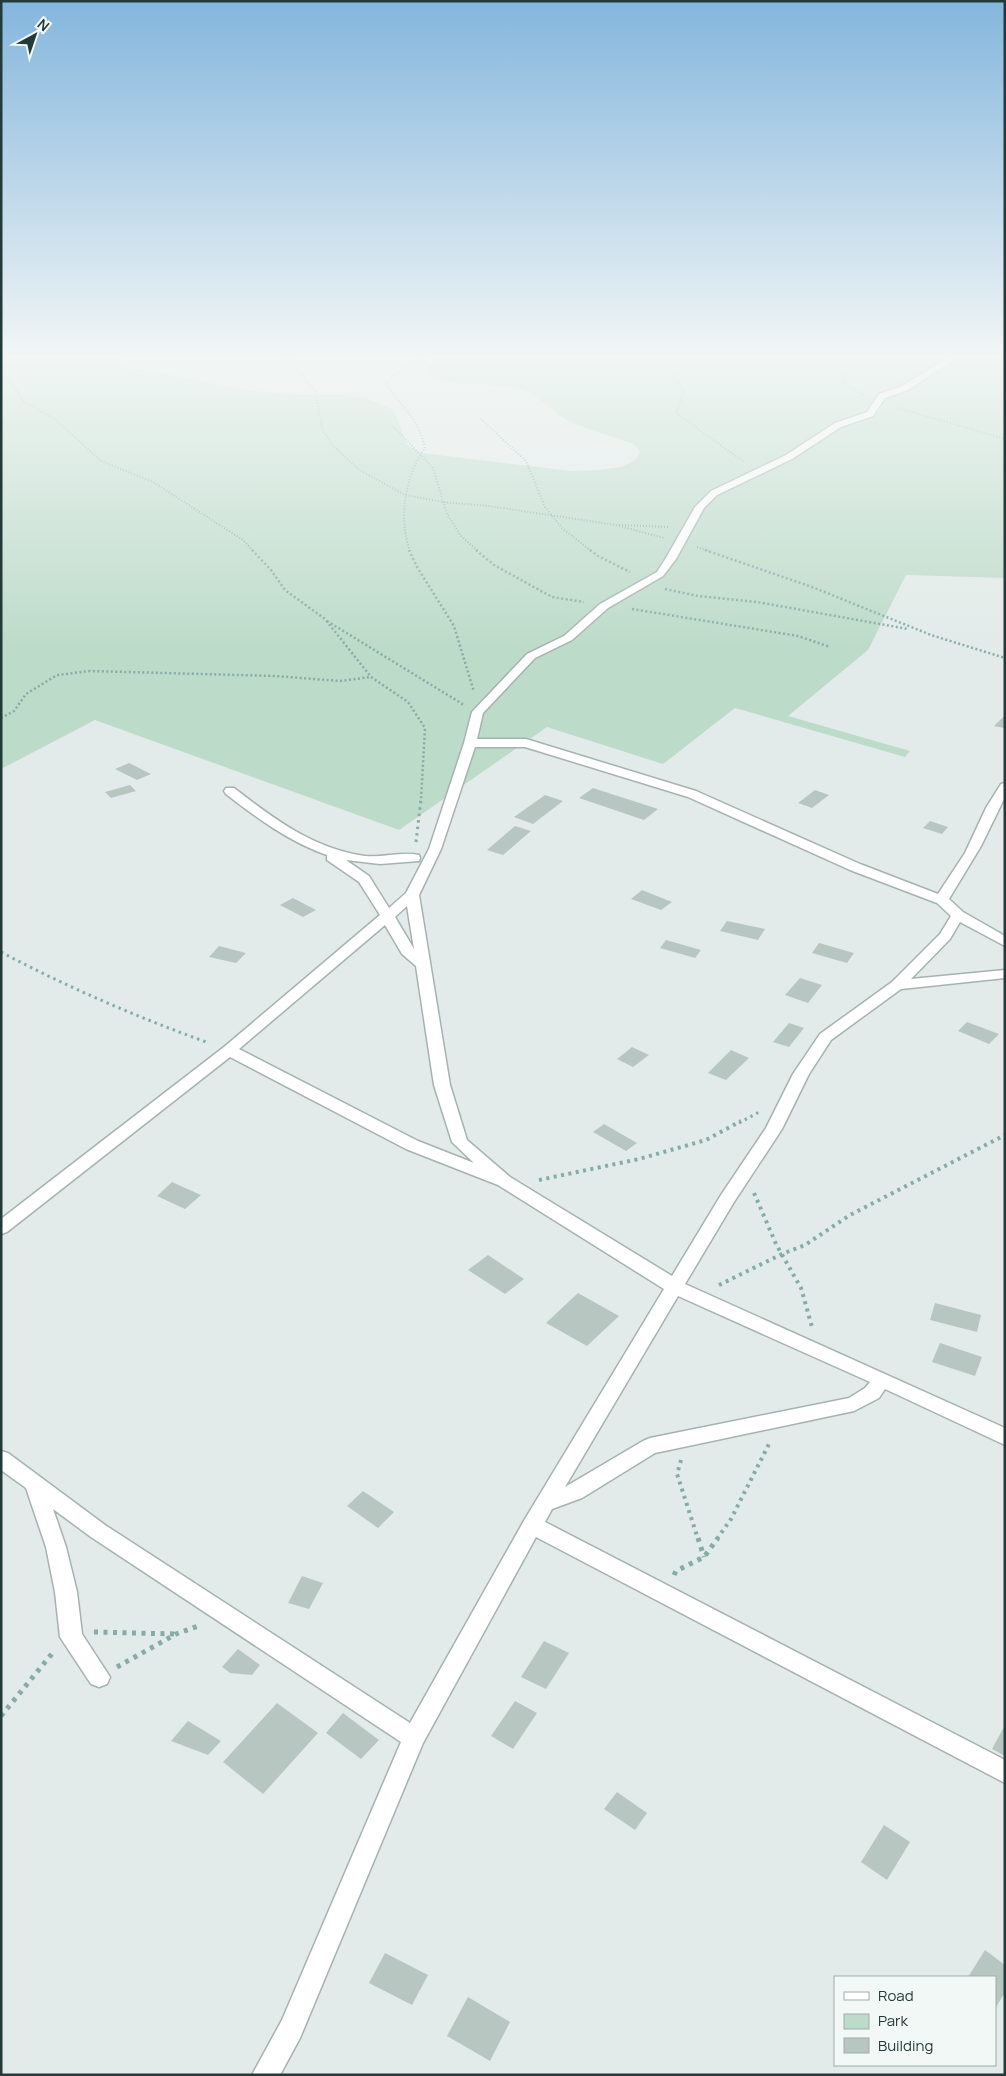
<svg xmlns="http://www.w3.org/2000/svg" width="1006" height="2076" font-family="Manrope,sans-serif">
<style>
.green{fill:#bddbc9}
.building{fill:#b8c6c2}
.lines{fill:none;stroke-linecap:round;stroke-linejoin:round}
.minor-casing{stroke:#a5b3b0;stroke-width:3}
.path-far4{stroke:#85aca6;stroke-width:2;stroke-dasharray:1 2;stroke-linecap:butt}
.path-far3{stroke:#85aca6;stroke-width:2.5;stroke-dasharray:2 2.5;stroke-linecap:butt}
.path-far2{stroke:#85aca6;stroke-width:3;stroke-dasharray:2.5 4;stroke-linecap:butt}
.path-far1{stroke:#85aca6;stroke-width:4;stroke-dasharray:3 4.5;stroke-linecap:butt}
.path{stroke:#85aca6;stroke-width:5;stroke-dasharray:4 5.5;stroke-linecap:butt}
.minor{fill:#fff;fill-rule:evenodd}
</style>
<rect width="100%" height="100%" fill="#e2ebe9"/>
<path class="green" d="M1 357H115V360L122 366 247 390 294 395H344L366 398 394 410 407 445 422 453 571 471 598 470 621 467 635 460 640 452 634 444C615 437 581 428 565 419 547 408 535 391 513 387 489 382 441 389 425 370L438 357H1005V578L906 575 868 650 788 716 910 751 905 757 735 708 663 764 547 727 399 830 95 720 1 769Z"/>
<path class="building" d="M1005 715 1004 728 994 726Z
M129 763 151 774 137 780 115 769Z
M130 785 136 791 111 798 105 792Z
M593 788 658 809 644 820 579 798Z
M815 790 829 795 812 808 798 803Z
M545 795 563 801 533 824 514 817Z
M930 821 948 827 942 834 923 828Z
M515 826 531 831 503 855 487 850Z
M642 890 672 902 661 910 631 899Z
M293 898 316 910 303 917 280 905Z
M727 921 765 929 758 940 720 931Z
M666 940 701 950 695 958 660 948Z
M819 943 854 953 847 963 812 953Z
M219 946 246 953 236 963 209 957Z
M800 978 822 985 808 1003 785 995Z
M967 1022 999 1034 989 1044 958 1031Z
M789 1023 804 1028 789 1047 773 1042Z
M632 1047 649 1055 633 1067 617 1059Z
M731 1050 749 1058 726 1080 708 1073Z
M604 1124 637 1143 626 1151 593 1132Z
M172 1182 201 1195 185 1209 157 1196Z
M488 1255 524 1279 505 1294 468 1270Z
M578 1293 619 1316 587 1346 546 1323Z
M935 1303 981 1315 977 1332 930 1320Z
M940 1343 982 1357 975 1376 932 1362Z
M363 1491 394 1512 378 1528 347 1506Z
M302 1576 323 1583 309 1609 288 1603Z
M544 1641 569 1653 546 1689 521 1677Z
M238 1649 260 1665 252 1675 230 1673 222 1667Z
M515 1701 537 1713 513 1749 491 1736Z
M277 1703 318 1733 263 1794 223 1762Z
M343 1713 379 1740 361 1759 326 1733Z
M188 1721 221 1741 208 1755 171 1741Z
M1005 1725V1756L992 1749Z
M617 1792 647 1813 635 1830 604 1809Z
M884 1825 910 1842 887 1880 861 1862Z
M985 1950 1005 1965V1992L995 2009V1977H968Z
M385 1953 428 1975 412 2005 369 1983Z
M468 1997 510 2022 490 2061 447 2036Z"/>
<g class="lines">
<g class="minor-casing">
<path id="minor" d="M949 357H958L908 390 885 398 873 416 841 427 792 459 717 495 704 508 676 559 663 576 608 608 572 640 535 658 483 713 477 739H526L696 791 860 864 938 894 965 853 986 808 1001 784 1005 783V797L981 846 949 899 963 912 1005 936V946L960 922 950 939 911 979 1005 970V978L901 989 831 1040 809 1074 782 1129 734 1202 685 1284 1005 1428V1445L885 1389 879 1398 854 1411 655 1453 582 1498 552 1509 545 1522 1005 1760V1783L536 1537 423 1743 300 2038 280 2075H252L282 2020 401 1742 91 1537 53 1509 66 1547 77 1592 82 1634 110 1677 107 1684 99 1687 91 1684 60 1637 55 1592 46 1547 26 1488 1 1470V1451L8 1453 105 1525 410 1723 525 1519 664 1289 498 1185 406 1149 230 1057 7 1232 1 1234V1219L224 1047 380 915 359 882 327 860V855C289 842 257 818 226 794L224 791 226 788H234C274 819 314 849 365 856 383 858 402 851 419 855L420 858 419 861 380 864 346 860 369 876 389 908 406 893 429 849 464 743 472 712 527 654 564 636 600 604 657 572 666 558 695 507 711 491 786 455 835 423 867 412 879 394 902 386ZM475 747H525L688 797 850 870 937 903 951 916 940 934 892 982 820 1034 793 1074 766 1128 721 1195 672 1276 510 1177 467 1140 450 1085 419 895 441 849ZM407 906 414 949 395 917ZM385 925 402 954 416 966 434 1085 452 1142 474 1163 418 1141 239 1049ZM678 1296 870 1382 865 1388 849 1398 650 1438 643 1441 565 1487Z"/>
</g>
<path class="path-far4" d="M286 357 316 392 322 429 333 446 358 469 405 495 443 502 489 506 616 525 664 538
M679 357 667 368 684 391 676 413 744 462
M812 357 841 372 845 384 864 395
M1 373 3 378 13 386 24 402 55 419 101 461 153 482 243 540 253 551
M898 408 1005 439
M481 419 526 461 545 507 562 528 591 551
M393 426 433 468 447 514 461 536 478 551
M619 525 670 527
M697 547 709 551
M410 551C398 518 405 476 425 448 420 421 401 406 386 384L394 375 422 357"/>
<path class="path-far3" d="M252 550 271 570 285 590 325 619 371 677 408 702 425 728 421 800
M409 550 417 567 454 626 474 692
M476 550 494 565 552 597 584 602
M590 550 598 556 630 572
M705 550 812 587 931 635 1005 658
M665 589 698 596 757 602 908 629
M632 609 798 636 830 647
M327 621 464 705
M1 718 14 711 26 694 57 675 90 671 275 676 340 681 371 677"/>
<path class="path-far2" d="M416 842 421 799
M1 952C69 988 137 1017 209 1043
M739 1123 761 1111"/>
<path class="path-far1" d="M539 1180 639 1159 706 1140 741 1121
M754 1193 776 1244 801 1288 812 1327
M719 1285 782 1254 805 1245 850 1215 1005 1135
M681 1460 677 1474 698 1539
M717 1539 731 1519 770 1442"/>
<path class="path" d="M698 1538 704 1557
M674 1575 676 1571 704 1557 718 1538
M94 1632 176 1634
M117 1667 176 1634 201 1625
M1 1716 55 1650"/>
<use href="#minor" class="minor"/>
</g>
<linearGradient id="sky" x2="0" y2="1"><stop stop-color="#84b6dd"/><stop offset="0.55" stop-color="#f2f6f5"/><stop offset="1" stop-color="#f2f6f5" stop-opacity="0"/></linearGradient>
<rect width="1006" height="648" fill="url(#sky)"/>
<rect width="1006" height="2076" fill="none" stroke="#233b38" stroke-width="5"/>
<rect x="834" y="1976" width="162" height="90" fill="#f2f8f6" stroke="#9facaa"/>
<rect x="844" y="1992" width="25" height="8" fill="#ffffff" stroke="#9facaa"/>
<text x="878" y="2001" font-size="15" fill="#233b38">Road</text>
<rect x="844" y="2014" width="25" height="15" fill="#bddbc9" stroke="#9facaa"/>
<text x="878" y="2026" font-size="15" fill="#233b38">Park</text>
<rect x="844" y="2038" width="25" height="15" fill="#b8c6c2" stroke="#9facaa"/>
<text x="878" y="2051" font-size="15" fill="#233b38">Building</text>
<g transform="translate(35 35) rotate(40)" stroke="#f2f8f6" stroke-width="4" paint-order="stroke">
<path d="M0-4L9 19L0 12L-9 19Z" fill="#233b38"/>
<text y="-8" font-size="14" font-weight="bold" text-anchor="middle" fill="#233b38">N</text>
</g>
</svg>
